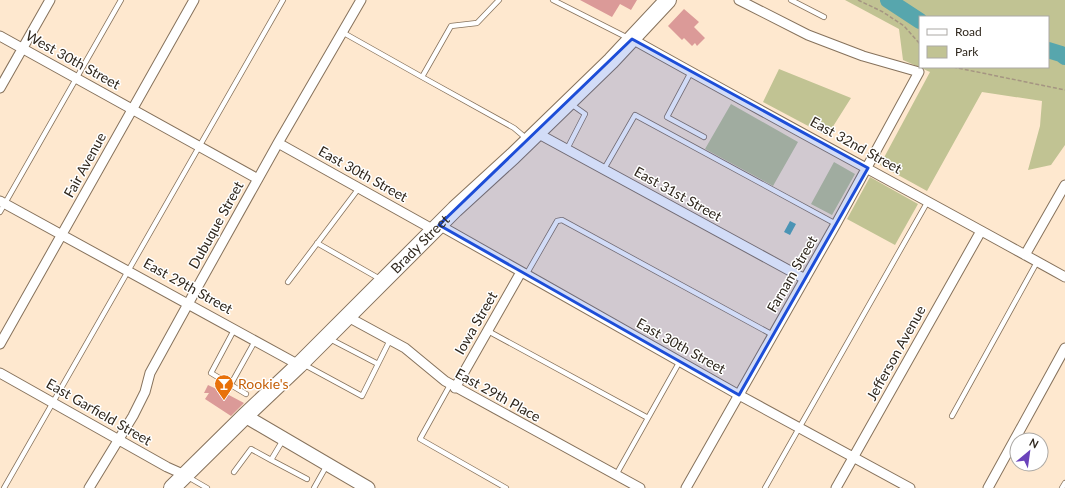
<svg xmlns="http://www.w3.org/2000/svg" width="1065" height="488" font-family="Lato,sans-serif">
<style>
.green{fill:#c1c393;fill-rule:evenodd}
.water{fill:#57a6ad}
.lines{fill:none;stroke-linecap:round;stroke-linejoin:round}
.river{stroke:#57a6ad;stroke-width:16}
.building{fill:#db9a98}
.lane-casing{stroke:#86725c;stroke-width:6}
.street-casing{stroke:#86725c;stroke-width:11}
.secondary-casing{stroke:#86725c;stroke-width:15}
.highway-casing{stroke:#86725c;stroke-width:18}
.path{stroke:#a59582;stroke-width:1.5;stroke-dasharray:4 2;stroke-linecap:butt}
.lane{stroke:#fff;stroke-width:4.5}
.street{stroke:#fff;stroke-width:9}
.secondary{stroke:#fff;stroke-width:13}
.highway{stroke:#fff;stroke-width:16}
.marked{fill:#1d4ed8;fill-opacity:0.2;stroke:#1d4ed8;stroke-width:3;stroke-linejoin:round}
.labels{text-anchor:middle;stroke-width:3;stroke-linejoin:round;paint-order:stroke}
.street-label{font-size:14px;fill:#2f271d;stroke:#fff}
.food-label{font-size:14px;fill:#c56008;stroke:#fff;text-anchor:start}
</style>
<rect width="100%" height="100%" fill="#fee8cf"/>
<path class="green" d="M845 0H1065V145L1051 165 1028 170 1040 126 1042 101 982 92 927 191 880 165 930 72 903 60 899 29ZM920 17H1048V67H920Z
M779 69 851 98 827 136 763 102Z
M731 104 798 142 773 186 705 149Z
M834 162 855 174 832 215 811 204Z
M870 177 918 204 895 245 847 219Z"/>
<path class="water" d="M790 221 796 224 790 235 784 232Z"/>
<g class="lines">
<path class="river" d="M888 0 920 21
M1048 50 1061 54 1065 57"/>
</g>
<path class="building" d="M580 0H637L631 10 620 4 612 17Z
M684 9 699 22 694 27 705 38 697 46 695 43 692 46 684 38 682 40 668 26Z
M208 385 227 394 244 403 231 416 205 399 209 393H204Z"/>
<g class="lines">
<g class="lane-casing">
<path id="lane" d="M553 0 628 38
M791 0 824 17
M342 32 422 77 451 26 477 23 499 0
M691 72 667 117 704 137
M422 77 514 128 527 139
M567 149 585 114 571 104
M604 169 635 115 836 224
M0 212 121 0
M317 243 380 279
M526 275 557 221 562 220 773 335
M288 282 359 188
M234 330 211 373 246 394
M488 331 648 418
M330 339 378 364
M303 364 362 396 390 340
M231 384 255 341
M450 385 420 439 506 488
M952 416 1037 262
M283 440 271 460 307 479
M234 472 251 449 271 460
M616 475 680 361
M188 477 207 488
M4 488 283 0
M314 488 327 465
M765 488 928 201
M1062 488 1065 483"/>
</g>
<g class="street-casing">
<path id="street" d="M0 36 258 179
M632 39C776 120 921 197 1065 277
M0 88 50 0
M537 133 805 279
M278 143 434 230
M0 201 299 365
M439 225 739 395 910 488
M1025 255 1065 185
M348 317 405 348 445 381 640 488
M0 344 194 0
M0 373 167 467 185 475
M455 388 521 272
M89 488 133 416 145 392 150 373 188 304 278 143 361 0
M686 488 836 224 919 72 863 56 808 35 739 0
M836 488 981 231
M988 488 1065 348"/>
</g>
<g class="secondary-casing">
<path id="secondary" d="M245 416 368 488"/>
</g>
<g class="highway-casing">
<g id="highway">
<path id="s1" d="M172 488 245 416 299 365 455 209 513 156 611 61 668 0"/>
</g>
</g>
<path class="path" d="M858 0 883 12 904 26 920 44
M953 67 1065 90"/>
<use href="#lane" class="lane"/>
<use href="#street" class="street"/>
<use href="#secondary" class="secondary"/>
<use href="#highway" class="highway"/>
</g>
<path class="marked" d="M632 39 868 168 739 395 439 225Z"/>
<defs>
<g id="bar-pin" transform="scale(1)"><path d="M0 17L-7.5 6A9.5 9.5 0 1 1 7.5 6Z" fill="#e8710a" stroke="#fff"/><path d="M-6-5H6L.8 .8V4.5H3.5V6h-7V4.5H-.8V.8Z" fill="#fff"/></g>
</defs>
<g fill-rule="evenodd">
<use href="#bar-pin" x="224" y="384"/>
</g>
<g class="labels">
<g class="street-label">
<text transform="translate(73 60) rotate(29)" y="5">West 30th Street</text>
<text transform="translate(856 145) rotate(29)" y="5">East 32nd Street</text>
<text transform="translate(85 165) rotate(-61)" y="5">Fair Avenue</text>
<text transform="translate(363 174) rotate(29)" y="5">East 30th Street</text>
<text transform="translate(678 194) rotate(29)" y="5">East 31st Street</text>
<text transform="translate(216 225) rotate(-61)" y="5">Dubuque Street</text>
<text dy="5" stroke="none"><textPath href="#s1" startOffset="348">Brady Street</textPath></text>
<text transform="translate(792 274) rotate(-60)" y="5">Farnam Street</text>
<text transform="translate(188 286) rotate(29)" y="5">East 29th Street</text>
<text transform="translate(476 323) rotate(-60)" y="5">Iowa Street</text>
<text transform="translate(681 346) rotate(29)" y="5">East 30th Street</text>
<text transform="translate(896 353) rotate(-61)" y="5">Jefferson Avenue</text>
<text transform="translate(498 395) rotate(29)" y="5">East 29th Place</text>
<text transform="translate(99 412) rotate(30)" y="5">East Garfield Street</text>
</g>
<g class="food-label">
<text x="238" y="389">Rookie's</text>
</g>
</g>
<rect x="919" y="16" width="130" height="52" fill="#ffffff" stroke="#aca9a5"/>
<rect x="927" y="29" width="20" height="6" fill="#ffffff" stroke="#aca9a5"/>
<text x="955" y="36" font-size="12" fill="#2f271d">Road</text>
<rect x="927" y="46" width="20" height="12" fill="#c1c393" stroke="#aca9a5"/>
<text x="955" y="56" font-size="12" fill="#2f271d">Park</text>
<g transform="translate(1029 452) rotate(29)"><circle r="19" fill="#ffffff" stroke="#aca9a5"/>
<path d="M0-3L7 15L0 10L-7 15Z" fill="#6b43bb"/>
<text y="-6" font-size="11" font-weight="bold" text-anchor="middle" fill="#2f271d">N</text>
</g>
</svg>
